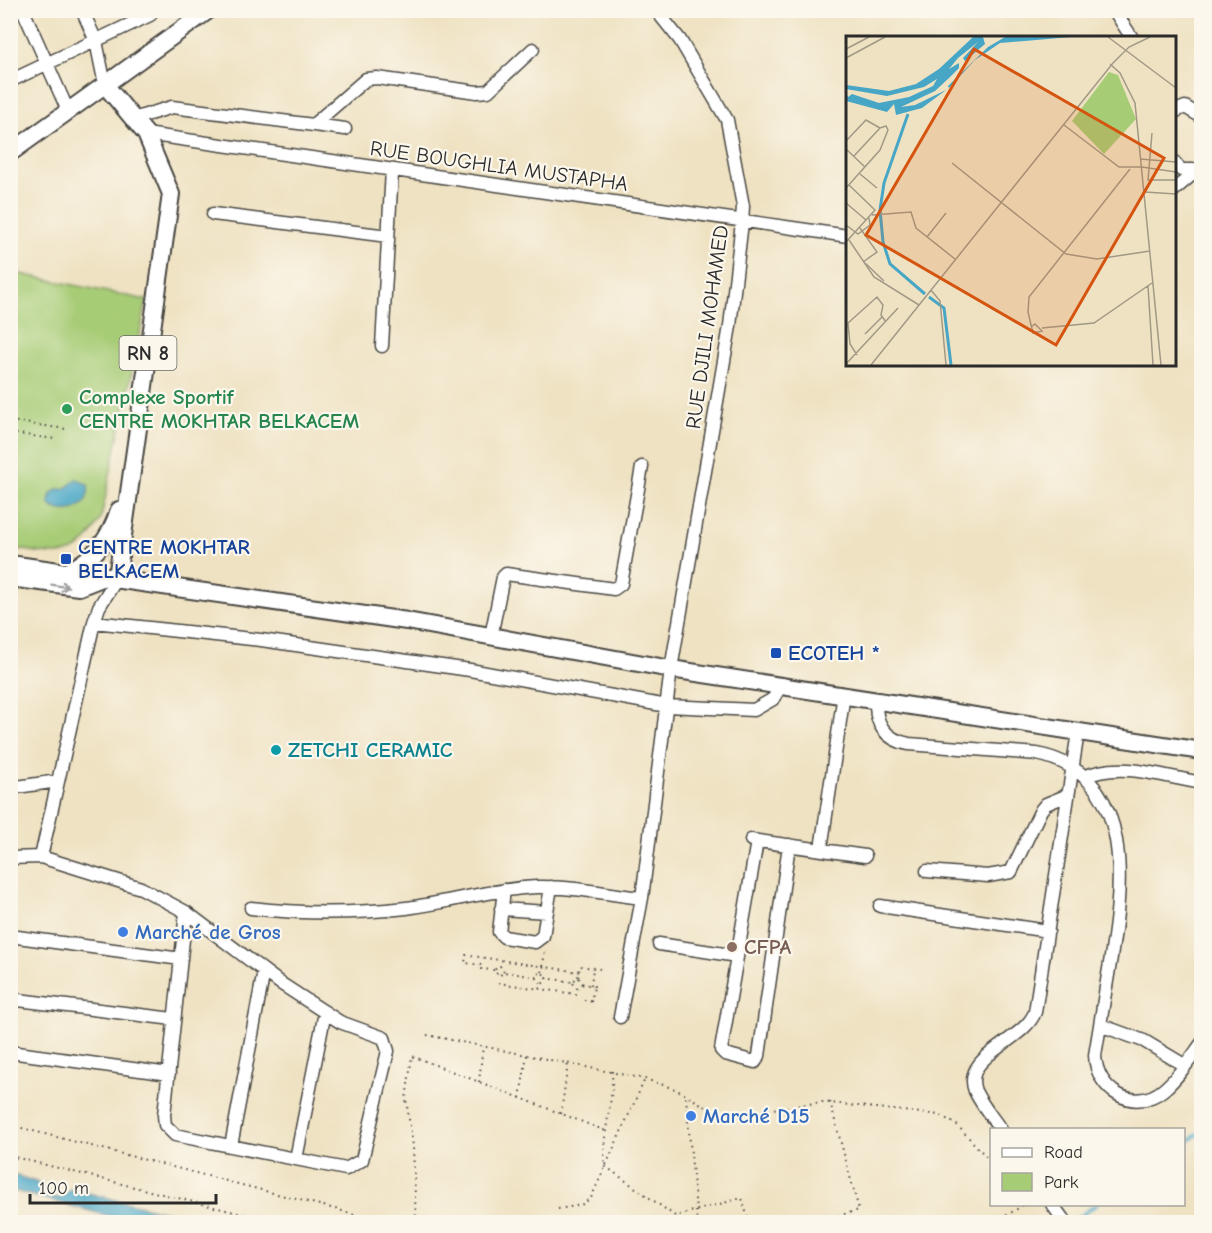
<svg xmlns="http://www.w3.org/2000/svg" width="1212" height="1233" font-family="'Comic Neue',sans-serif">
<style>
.green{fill:#a7cc76;stroke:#697c50;stroke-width:1.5}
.water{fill:#47a6c6;stroke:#396878;stroke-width:1.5}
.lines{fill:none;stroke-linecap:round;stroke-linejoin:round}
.stream{stroke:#47a6c6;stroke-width:4}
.minor-casing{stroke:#484642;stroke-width:15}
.major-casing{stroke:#484642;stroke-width:20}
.path{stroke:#484642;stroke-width:2;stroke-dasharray:1.5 4.5;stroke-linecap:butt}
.minor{stroke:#fff;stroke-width:12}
.major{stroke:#fff;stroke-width:16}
.oneway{stroke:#a0a0a0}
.leisure-dot{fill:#2e9e5b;stroke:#fbf7ec;stroke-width:2}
.transit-dot{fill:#1a4fb4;stroke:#fbf7ec;stroke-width:2}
.culture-dot{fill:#0f9aa8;stroke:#fbf7ec;stroke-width:2}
.shop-dot{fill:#3f7fe0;stroke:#fbf7ec;stroke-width:2}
.education-dot{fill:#8d6e63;stroke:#fbf7ec;stroke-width:2}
.labels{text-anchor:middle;stroke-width:4.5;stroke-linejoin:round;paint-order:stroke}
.shield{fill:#fbf7ec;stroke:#696865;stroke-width:1.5}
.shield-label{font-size:20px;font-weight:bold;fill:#2b2b2b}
.street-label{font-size:21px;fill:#2b2b2b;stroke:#fbf7ec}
.leisure-label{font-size:21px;font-weight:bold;fill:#27864d;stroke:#fbf7ec;text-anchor:start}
.transit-label{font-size:21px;font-weight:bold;fill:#164399;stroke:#fbf7ec;text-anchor:start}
.culture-label{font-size:21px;font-weight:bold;fill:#0d838f;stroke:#fbf7ec;text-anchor:start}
.shop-label{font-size:21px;font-weight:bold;fill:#366cbe;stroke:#fbf7ec;text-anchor:start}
.education-label{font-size:21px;font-weight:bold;fill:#785e54;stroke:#fbf7ec;text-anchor:start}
.inset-river{fill:none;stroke:#47a6c6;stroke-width:3}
.inset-road{fill:none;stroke:#a19986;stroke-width:1.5}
.view{fill:#d5540f;fill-opacity:0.15;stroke:#d5540f;stroke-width:3}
.inset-edge{fill:none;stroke:#2b2b2b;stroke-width:3}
</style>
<rect width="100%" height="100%" fill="#fbf7ec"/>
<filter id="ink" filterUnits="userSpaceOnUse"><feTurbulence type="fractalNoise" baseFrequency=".0167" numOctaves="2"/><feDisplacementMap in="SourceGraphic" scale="12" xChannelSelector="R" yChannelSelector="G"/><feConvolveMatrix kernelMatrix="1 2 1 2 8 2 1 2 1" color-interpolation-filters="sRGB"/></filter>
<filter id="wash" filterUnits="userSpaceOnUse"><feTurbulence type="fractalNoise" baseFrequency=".008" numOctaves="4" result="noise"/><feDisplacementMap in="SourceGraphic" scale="24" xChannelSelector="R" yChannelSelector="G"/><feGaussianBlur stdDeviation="1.35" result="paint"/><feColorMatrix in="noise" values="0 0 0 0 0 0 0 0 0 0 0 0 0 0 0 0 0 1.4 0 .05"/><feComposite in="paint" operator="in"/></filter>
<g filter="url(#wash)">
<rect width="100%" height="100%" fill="#efe2c2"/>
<path class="green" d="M11 272 147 300 101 518C76 567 57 554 11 548Z"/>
<path class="water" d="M77 479 88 485C91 507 69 516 52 507L49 502 51 494 57 489C70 491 68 483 77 479Z
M11 1174 41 1184 49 1196 59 1198 71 1189 207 1222H132L11 1190Z"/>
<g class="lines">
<path class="stream" d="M1184 1144 1202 1131
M1072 1222 1097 1204"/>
</g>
</g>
<g filter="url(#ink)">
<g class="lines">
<g class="minor-casing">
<path id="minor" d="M23 10 69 113
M82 10 96 41 105 85
M1114 10 1132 38
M10 81 150 15 148 10
M1174 112 1185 107 1202 117
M133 119 172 107 345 129
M313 125 366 79 377 78 477 92 488 91 533 49
M146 134 848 236
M1174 162 1181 170H1197
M1174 190 1202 166
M213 214 388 236
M382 346 392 170
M94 622 261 640 470 670 667 706 754 710 773 699 782 684
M491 636 503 577 506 574 614 589 621 584 642 467
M877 699C873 723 886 740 909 744L1037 754C1139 775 1122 893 1109 969 1104 998 1100 1027 1095 1055 1096 1090 1133 1114 1163 1090 1178 1078 1191 1058 1202 1043
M1084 777C1120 760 1164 777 1202 783
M10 788 58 781
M751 840 865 856
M757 841 721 1050 725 1054 755 1062 759 1056 789 845
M821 849 844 694
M41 857 94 622 99 607 117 578
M10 858 41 857 141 888 186 912 164 1115 165 1125 175 1135 346 1169 362 1160 388 1051 384 1038 340 1022 280 983 186 912
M927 871 988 876 1011 872 1041 810 1046 804 1068 795
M504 890 499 932 504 937 535 942 543 936 551 887
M880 906 1048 931
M251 908C302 914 354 914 406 908 450 902 493 889 537 887 571 886 607 894 642 898
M501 909 547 912
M10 936 181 959
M659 944 737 956
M10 999 173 1019
M620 1017 642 898 671 669 730 326 742 222 743 206 727 120 680 40 656 10
M1100 1025 1144 1041 1184 1065
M10 1052 169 1074
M1001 1130C992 1117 981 1104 975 1091 961 1055 1024 1042 1035 1012L1078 732
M231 1146 264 971
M296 1159 325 1012
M1052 1204 1065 1222"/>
</g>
<g class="major-casing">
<path id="major" d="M105 85 146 134 171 194 117 578
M10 153 209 10
M10 564 407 621 671 669 1202 751
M69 571C96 557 110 538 119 510
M10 578 79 587 107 576"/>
</g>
<path class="path" d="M10 421 66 429
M10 433 55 439
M11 433V421
M494 970 481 969 482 965 465 963 466 955 579 972
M504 972 500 966 494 970 499 976 504 972 536 977
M542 972 545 951
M578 977 580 966 601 969
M546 978 572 982
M498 983 576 994 577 988
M583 984 578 977 572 982 577 988 583 984 599 987
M591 985 593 968
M540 989 547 976 540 972 536 977 541 983
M584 1000 593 1002
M591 1002 594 987
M427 1035 645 1079 675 1089 717 1113 737 1114 822 1102 939 1115 956 1124 992 1163
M612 1071C614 1104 601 1134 605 1166L675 1216 742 1198 749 1222
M479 1082 483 1046
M686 1097 697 1222
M520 1098 527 1054
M561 1114 568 1063
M10 1125 339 1210 375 1222
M10 1156 274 1222
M558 1209 581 1205 591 1198 645 1079
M381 1222 391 1220 402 1222
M416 1222 413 1146 406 1099 412 1056 606 1131
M815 1222 859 1210 830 1102
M996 1222 1025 1204"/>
<use href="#minor" class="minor"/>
<use href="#major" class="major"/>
</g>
<defs><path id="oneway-shaft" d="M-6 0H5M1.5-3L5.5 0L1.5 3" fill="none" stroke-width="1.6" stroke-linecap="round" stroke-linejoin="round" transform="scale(1.5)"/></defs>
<use class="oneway" href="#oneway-shaft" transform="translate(60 586) rotate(9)"/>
</g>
<circle class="leisure-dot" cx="67" cy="409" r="6"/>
<g class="transit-dot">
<rect x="60" y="553" width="12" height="12" rx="3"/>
<rect x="770" y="647" width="12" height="12" rx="3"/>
</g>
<circle class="culture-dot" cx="276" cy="750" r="6"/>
<g class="shop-dot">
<circle cx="123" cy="932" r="6"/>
<circle cx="691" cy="1116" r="6"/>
</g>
<circle class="education-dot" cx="732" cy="947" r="6"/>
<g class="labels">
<rect class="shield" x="119.5" y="336" width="57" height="34" rx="4.5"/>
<g class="shield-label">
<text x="148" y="360">RN 8</text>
</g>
<g class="street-label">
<text transform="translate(499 166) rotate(8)" y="7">RUE BOUGHLIA MUSTAPHA</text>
<text transform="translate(707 327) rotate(-82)" y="7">RUE DJILI MOHAMED</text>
</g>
<g class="leisure-label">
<text x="79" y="404">Complexe Sportif<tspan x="79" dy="24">CENTRE MOKHTAR BELKACEM</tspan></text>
</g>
<g class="transit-label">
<text x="78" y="554">CENTRE MOKHTAR<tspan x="78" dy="24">BELKACEM</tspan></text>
<text x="788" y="660">ECOTEH *</text>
</g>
<g class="culture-label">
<text x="288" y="757">ZETCHI CERAMIC</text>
</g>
<g class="shop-label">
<text x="135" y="939">Marché de Gros</text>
<text x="703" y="1123">Marché D15</text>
</g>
<g class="education-label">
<text x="744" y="954">CFPA</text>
</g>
</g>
<g transform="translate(846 36)">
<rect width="330" height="330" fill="#efe2c2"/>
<path d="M263 36 272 39 290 83 258 118 226 85Z" fill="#a7cc76"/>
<path d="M127 1H137L139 8 119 25 117 22 132 6 112 22 103 33 113 27V32L103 42 89 55 55 71 69 69 100 54 76 72 50 79 48 68 41 76 0 65V57L2 61 6 58 33 67 63 61 87 50 91 43 78 51 41 60 0 53V49L43 55 70 48 93 33ZM159 1H225L154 7 129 24 103 52 102 50 142 11Z" fill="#47a6c6"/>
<path class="inset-river" d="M62 78 38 147 34 174 37 206 44 228 79 258M83 261 98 272 105 329"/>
<path class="inset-road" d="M262 1 330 52M0 13 23 1M0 22 39 1M264 28 274 37 289 67 315 329M218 89 273 131H295M306 97 302 144H330M0 105 20 84 34 92M0 113 19 131M8 120 34 92M294 123 330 126M106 127 220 218 251 223 304 215M296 131 330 136M14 138 31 152M0 152 34 114 42 94 40 90 34 92M299 156 330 158M0 167 20 184M26 179 65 176 70 192 109 223M0 189 12 198 24 189 23 182M14 192 31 216 17 226M81 201 100 177M3 204 28 241 73 269M0 206 29 174 3 149M19 227 38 245M302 250 307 329M85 254 94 265 100 329M185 291 189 288 196 295 187 297 186 293 182 276 183 261 284 133M196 292 248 287 306 247M19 298 36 281M11 319 4 308 2 287 31 261 37 269 35 279 40 286M0 328 52 272M25 329 267 27 283 11 304 1"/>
<path class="view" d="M128 13 318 122 210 309 20 199Z"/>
<rect width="330" height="330" class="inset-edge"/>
</g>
<rect width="1212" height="1233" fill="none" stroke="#fbf7ec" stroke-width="36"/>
<rect x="990" y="1128" width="195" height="78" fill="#fbf7ec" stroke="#a8a59f" stroke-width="1.5"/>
<rect x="1002" y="1148" width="30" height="9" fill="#ffffff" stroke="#a8a59f" stroke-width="1.5"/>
<text x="1044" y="1158" font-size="18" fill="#2b2b2b">Road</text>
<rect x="1002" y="1173" width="30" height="18" fill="#a7cc76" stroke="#a8a59f" stroke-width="1.5"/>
<text x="1044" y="1188" font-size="18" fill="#2b2b2b">Park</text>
<path d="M30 1194v9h186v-9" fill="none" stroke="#2b2b2b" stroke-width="3"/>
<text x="39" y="1194" font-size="18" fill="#2b2b2b" stroke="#fbf7ec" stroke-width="4.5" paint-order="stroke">100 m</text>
</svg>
